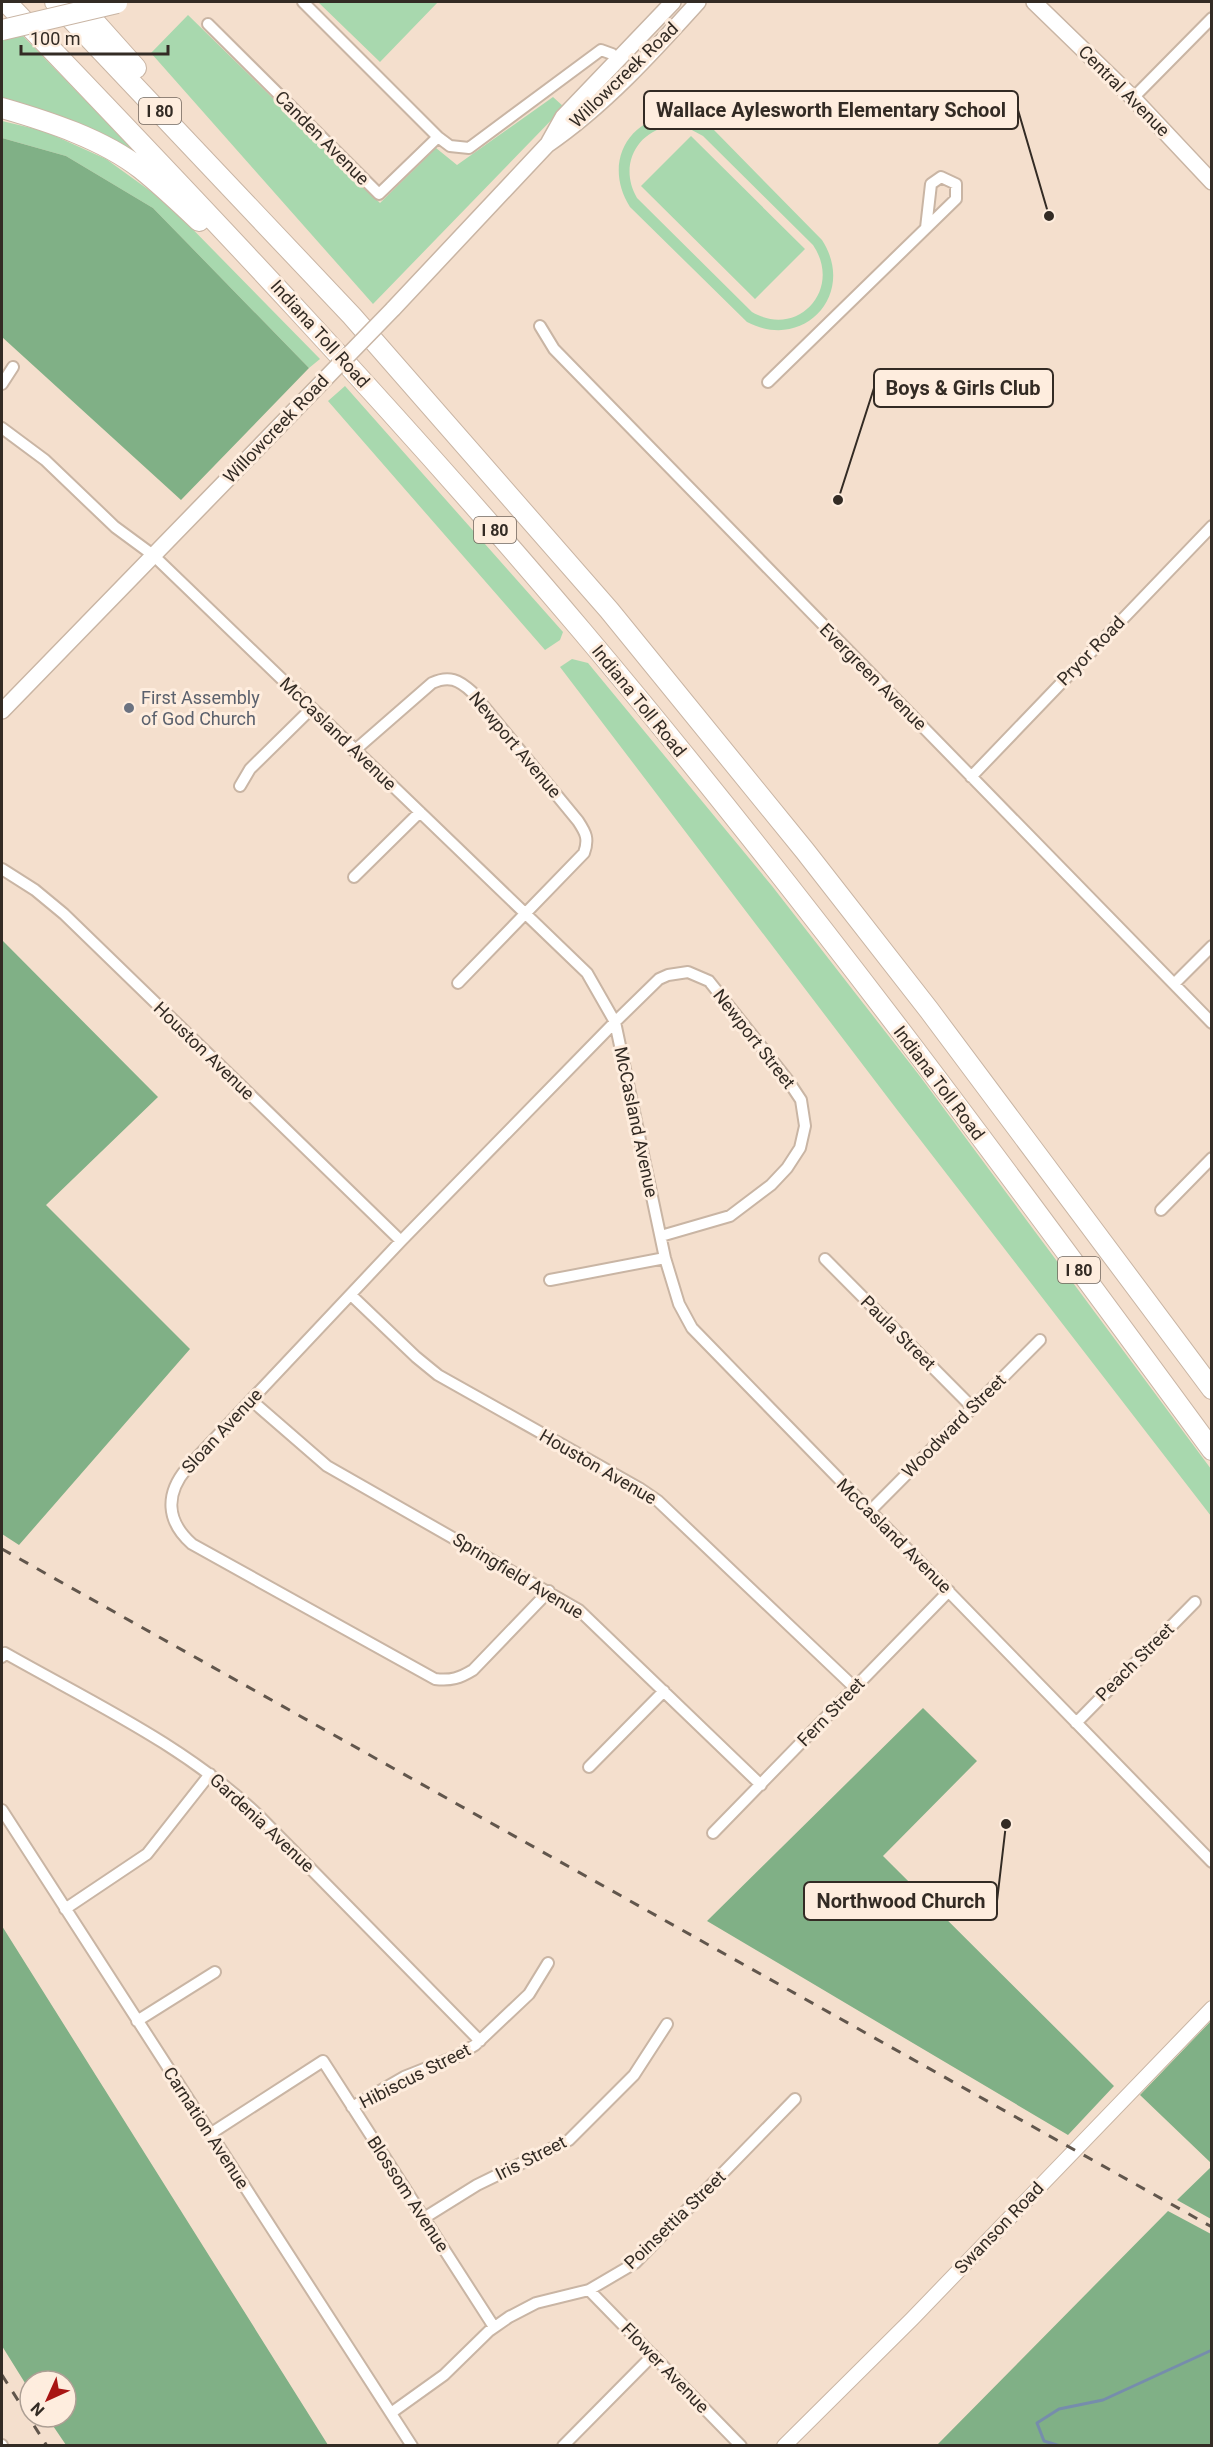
<svg xmlns="http://www.w3.org/2000/svg" width="1213" height="2447" font-family="Roboto,sans-serif">
<style>
.green{fill:#a8d8ae;fill-rule:evenodd}
.forest{fill:#80b086}
.lines{fill:none;stroke-linecap:round;stroke-linejoin:round}
.stream{stroke:#768dac;stroke-width:3}
.minor-casing{stroke:#c9b5a4;stroke-width:14}
.tertiary-casing{stroke:#c9b5a4;stroke-width:16}
.secondary-casing{stroke:#c9b5a4;stroke-width:18}
.motorway-casing{stroke:#c9b5a4;stroke-width:22}
.minor{stroke:#fff;stroke-width:10}
.tertiary{stroke:#fff;stroke-width:14}
.secondary{stroke:#fff;stroke-width:15}
.motorway{stroke:#fff;stroke-width:20}
.rail{stroke:#61564c;stroke-width:3;stroke-dasharray:10 10;stroke-linecap:butt}
.secondary-bridge-casing{stroke:#c9b5a4;stroke-width:18;stroke-linecap:butt}
.motorway-bridge-casing{stroke:#c9b5a4;stroke-width:22;stroke-linecap:butt}
.secondary-bridge{stroke:#fff;stroke-width:15}
.motorway-bridge{stroke:#fff;stroke-width:20}
.worship-dot{fill:#6b7280;stroke:#feedde;stroke-width:2}
.labels{text-anchor:middle;stroke-width:6;stroke-linejoin:round;paint-order:stroke}
.shield{fill:#feedde;stroke:#70655c;stroke-width:1.5}
.shield-label{font-size:16px;font-weight:bold;fill:#332b24}
.street-label{font-size:18px;fill:#332b24;stroke:#feedde}
.worship-label{font-size:18px;fill:#5b616d;stroke:#feedde;text-anchor:start}
.leader{fill:none;stroke:#332b24;stroke-width:2}
.callout-dot{fill:#332b24;stroke:#feedde;stroke-width:2}
.callout{fill:#feedde;stroke:#332b24;stroke-width:2}
.callout-label{font-size:20px;text-anchor:middle;font-weight:bold;fill:#332b24}
</style>
<rect width="100%" height="100%" fill="#f4dfcd"/>
<path class="green" d="M318 2H438L380 62Z
M188 15 380 203 436 148 457 165 553 97 564 107 373 304 151 53Z
M23 36 149 166 2 103V40Z
M673 115 699 120 714 130 822 240C857 294 804 352 747 322L630 207C604 166 625 120 673 115ZM669 126 690 129 703 136 813 245C843 289 798 339 752 312L637 198C619 167 635 133 669 126Z
M2 121 44 131 106 159 167 203 320 359 309 368 153 208 66 156 2 138Z
M691 136 805 249 755 299 641 186Z
M345 386 563 632 560 640 545 650 328 401Z
M572 659 588 663 772 886 919 1075 1211 1469V1516L898 1111 560 667Z"/>
<path class="forest" d="M2 138 66 156 153 208 309 368 181 500 2 337Z
M3 941 158 1097 46 1205 190 1349 19 1545 2 1534Z
M923 1708 977 1761 883 1856 1114 2086 1068 2135 707 1921Z
M2 1926 328 2445H66L47 2417H66V2381H30V2391L2 2346Z
M1211 2021V2163L1140 2095Z
M1211 2167V2219L1177 2200Z
M1168 2211 1211 2234V2445H937Z"/>
<g class="lines">
<path class="stream" d="M1060 2446 1044 2441 1037 2423 1059 2409 1103 2400 1212 2350"/>
<g class="minor-casing">
<path id="minor" d="M303 2 438 137 450 146 469 148 601 50 612 54 618 61
M208 24 379 194 438 137
M1133 98 1212 18
M540 326 554 349 1212 1023
M768 382 956 199V184L941 177 931 184 926 228
M2 384 13 367
M2 428 45 460 115 527 153 555 587 973 615 1022 665 1258 679 1304 692 1328 1212 1862
M354 751 432 683C449 675 459 680 472 692L578 821C586 833 589 839 584 853L458 983
M971 777 1212 526
M240 786 250 769 311 709
M2 869 35 890 64 914 401 1241
M354 877 420 812
M1174 984 1212 946
M1161 1210 1212 1158
M825 1259 972 1407
M550 1280 665 1258
M351 1295 416 1357 438 1375 639 1488 658 1501 854 1687
M251 1400 327 1466 579 1610 761 1785
M869 1512 1040 1340
M549 1591 473 1670C460 1678 451 1681 435 1679L192 1544C166 1521 165 1494 187 1468L401 1241 615 1022 659 979 668 975 688 972 709 981 787 1079 801 1100 805 1126 800 1148 787 1168 771 1185 730 1216 661 1236
M2 1657 5 1653C93 1703 186 1746 259 1816L480 2041
M1076 1723 1195 1602
M589 1767 664 1691
M2 1810 412 2446
M713 1833 949 1591
M65 1909 147 1854 210 1774
M137 2021 215 1972
M352 2107 404 2077 457 2056 475 2045 529 1994 548 1963
M210 2134 323 2061 494 2327
M424 2218 477 2185 569 2140 634 2075 667 2024
M589 2290 741 2446
M391 2413 444 2375 489 2331 509 2317 536 2303 589 2290 635 2263 795 2099
M2 2445V2446
M563 2446 653 2355"/>
</g>
<g class="tertiary-casing">
<path id="tertiary" d="M784 2446 912 2319 1212 2008"/>
</g>
<g class="secondary-casing">
<path id="secondary" d="M1034 2 1133 98 1212 182
M549 142 563 117 673 2
M393 309 547 145C604 106 652 53 698 2
M2 711 325 379"/>
</g>
<g class="motorway-casing">
<path id="motorway" d="M6 2C203 207 398 413 582 631 804 894 1008 1172 1212 1450
M55 2 352 316 609 610 805 851 929 1010 1212 1389
M77 2 136 68
M2 108C47 121 103 139 141 169 161 185 180 203 199 221"/>
</g>
<use href="#minor" class="minor"/>
<use href="#tertiary" class="tertiary"/>
<use href="#secondary" class="secondary"/>
<use href="#motorway" class="motorway"/>
<path class="rail" d="M2 1549 1212 2227
M2 2375 47 2446"/>
<g class="secondary-bridge-casing">
<path id="secondary-bridge" d="M325 379 393 309"/>
</g>
<g class="motorway-bridge-casing">
<path id="motorway-bridge" d="M2 30 117 3"/>
</g>
<use href="#secondary-bridge" class="secondary-bridge"/>
<use href="#motorway-bridge" class="motorway-bridge"/>
</g>
<circle class="worship-dot" cx="129" cy="708" r="6"/>
<g class="labels">
<g class="shield">
<rect x="139" y="98" width="42" height="26" rx="4.5"/>
<rect x="474" y="517" width="42" height="26" rx="4.5"/>
<rect x="1058" y="1257" width="42" height="26" rx="4.5"/>
</g>
<g class="shield-label">
<text x="160" y="117">I 80</text>
<text x="495" y="536">I 80</text>
<text x="1079" y="1276">I 80</text>
</g>
<g class="street-label">
<text transform="translate(624 75) rotate(-44)" y="6">Willowcreek Road</text>
<text transform="translate(1124 91) rotate(45)" y="6">Central Avenue</text>
<text transform="translate(322 138) rotate(45)" y="6">Canden Avenue</text>
<text transform="translate(320 334) rotate(48)" y="6">Indiana Toll Road</text>
<text transform="translate(276 429) rotate(-46)" y="6">Willowcreek Road</text>
<text transform="translate(1091 651) rotate(-46)" y="6">Pryor Road</text>
<text transform="translate(873 677) rotate(45)" y="6">Evergreen Avenue</text>
<text transform="translate(639 701) rotate(51)" y="6">Indiana Toll Road</text>
<text transform="translate(338 734) rotate(44)" y="6">McCasland Avenue</text>
<text transform="translate(515 745) rotate(50)" y="6">Newport Avenue</text>
<text transform="translate(754 1039) rotate(52)" y="6">Newport Street</text>
<text transform="translate(204 1051) rotate(44)" y="6">Houston Avenue</text>
<text transform="translate(939 1083) rotate(53)" y="6">Indiana Toll Road</text>
<text transform="translate(636 1122) rotate(78)" y="6">McCasland Avenue</text>
<text transform="translate(898 1333) rotate(45)" y="6">Paula Street</text>
<text transform="translate(954 1426) rotate(-45)" y="6">Woodward Street</text>
<text transform="translate(222 1431) rotate(-47)" y="6">Sloan Avenue</text>
<text transform="translate(598 1467) rotate(30)" y="6">Houston Avenue</text>
<text transform="translate(894 1536) rotate(45)" y="6">McCasland Avenue</text>
<text transform="translate(518 1576) rotate(31)" y="6">Springfield Avenue</text>
<text transform="translate(1135 1662) rotate(-45)" y="6">Peach Street</text>
<text transform="translate(831 1712) rotate(-46)" y="6">Fern Street</text>
<text transform="translate(262 1823) rotate(43)" y="6">Gardenia Avenue</text>
<text transform="translate(415 2076) rotate(-27)" y="6">Hibiscus Street</text>
<text transform="translate(206 2128) rotate(57)" y="6">Carnation Avenue</text>
<text transform="translate(531 2158) rotate(-27)" y="6">Iris Street</text>
<text transform="translate(408 2194) rotate(57)" y="6">Blossom Avenue</text>
<text transform="translate(675 2220) rotate(-44)" y="6">Poinsettia Street</text>
<text transform="translate(999 2228) rotate(-46)" y="6">Swanson Road</text>
<text transform="translate(665 2368) rotate(46)" y="6">Flower Avenue</text>
</g>
<g class="worship-label">
<text x="141" y="704">First Assembly<tspan x="141" dy="21">of God Church</tspan></text>
</g>
</g>
<path class="leader" d="M1049 216L1018 110M838 500L874 388M1006 1824L997 1901"/>
<g class="callout-dot">
<circle cx="1049" cy="216" r="6"/>
<circle cx="838" cy="500" r="6"/>
<circle cx="1006" cy="1824" r="6"/>
</g>
<g class="callout">
<rect x="644" y="91" width="374" height="38" rx="6"/>
<rect x="874" y="369" width="179" height="38" rx="6"/>
<rect x="804" y="1882" width="193" height="38" rx="6"/>
</g>
<g class="callout-label">
<text x="831" y="117">Wallace Aylesworth Elementary School</text>
<text x="963" y="395">Boys &amp; Girls Club</text>
<text x="901" y="1908">Northwood Church</text>
</g>
<rect width="1213" height="2447" fill="none" stroke="#332b24" stroke-width="6"/>
<g transform="translate(48 2399) rotate(225)"><circle r="28" fill="#feedde" stroke="#ad9f94" stroke-width="1.5"/>
<path d="M0-4.5L10 22L0 15L-10 22Z" fill="#a81513"/>
<text y="-9" font-size="16" font-weight="bold" text-anchor="middle" fill="#332b24">N</text>
</g>
<path d="M21 45v9h147v-9" fill="none" stroke="#332b24" stroke-width="3"/>
<text x="30" y="45" font-size="18" fill="#332b24" stroke="#feedde" stroke-width="4.5" paint-order="stroke">100 m</text>
</svg>
